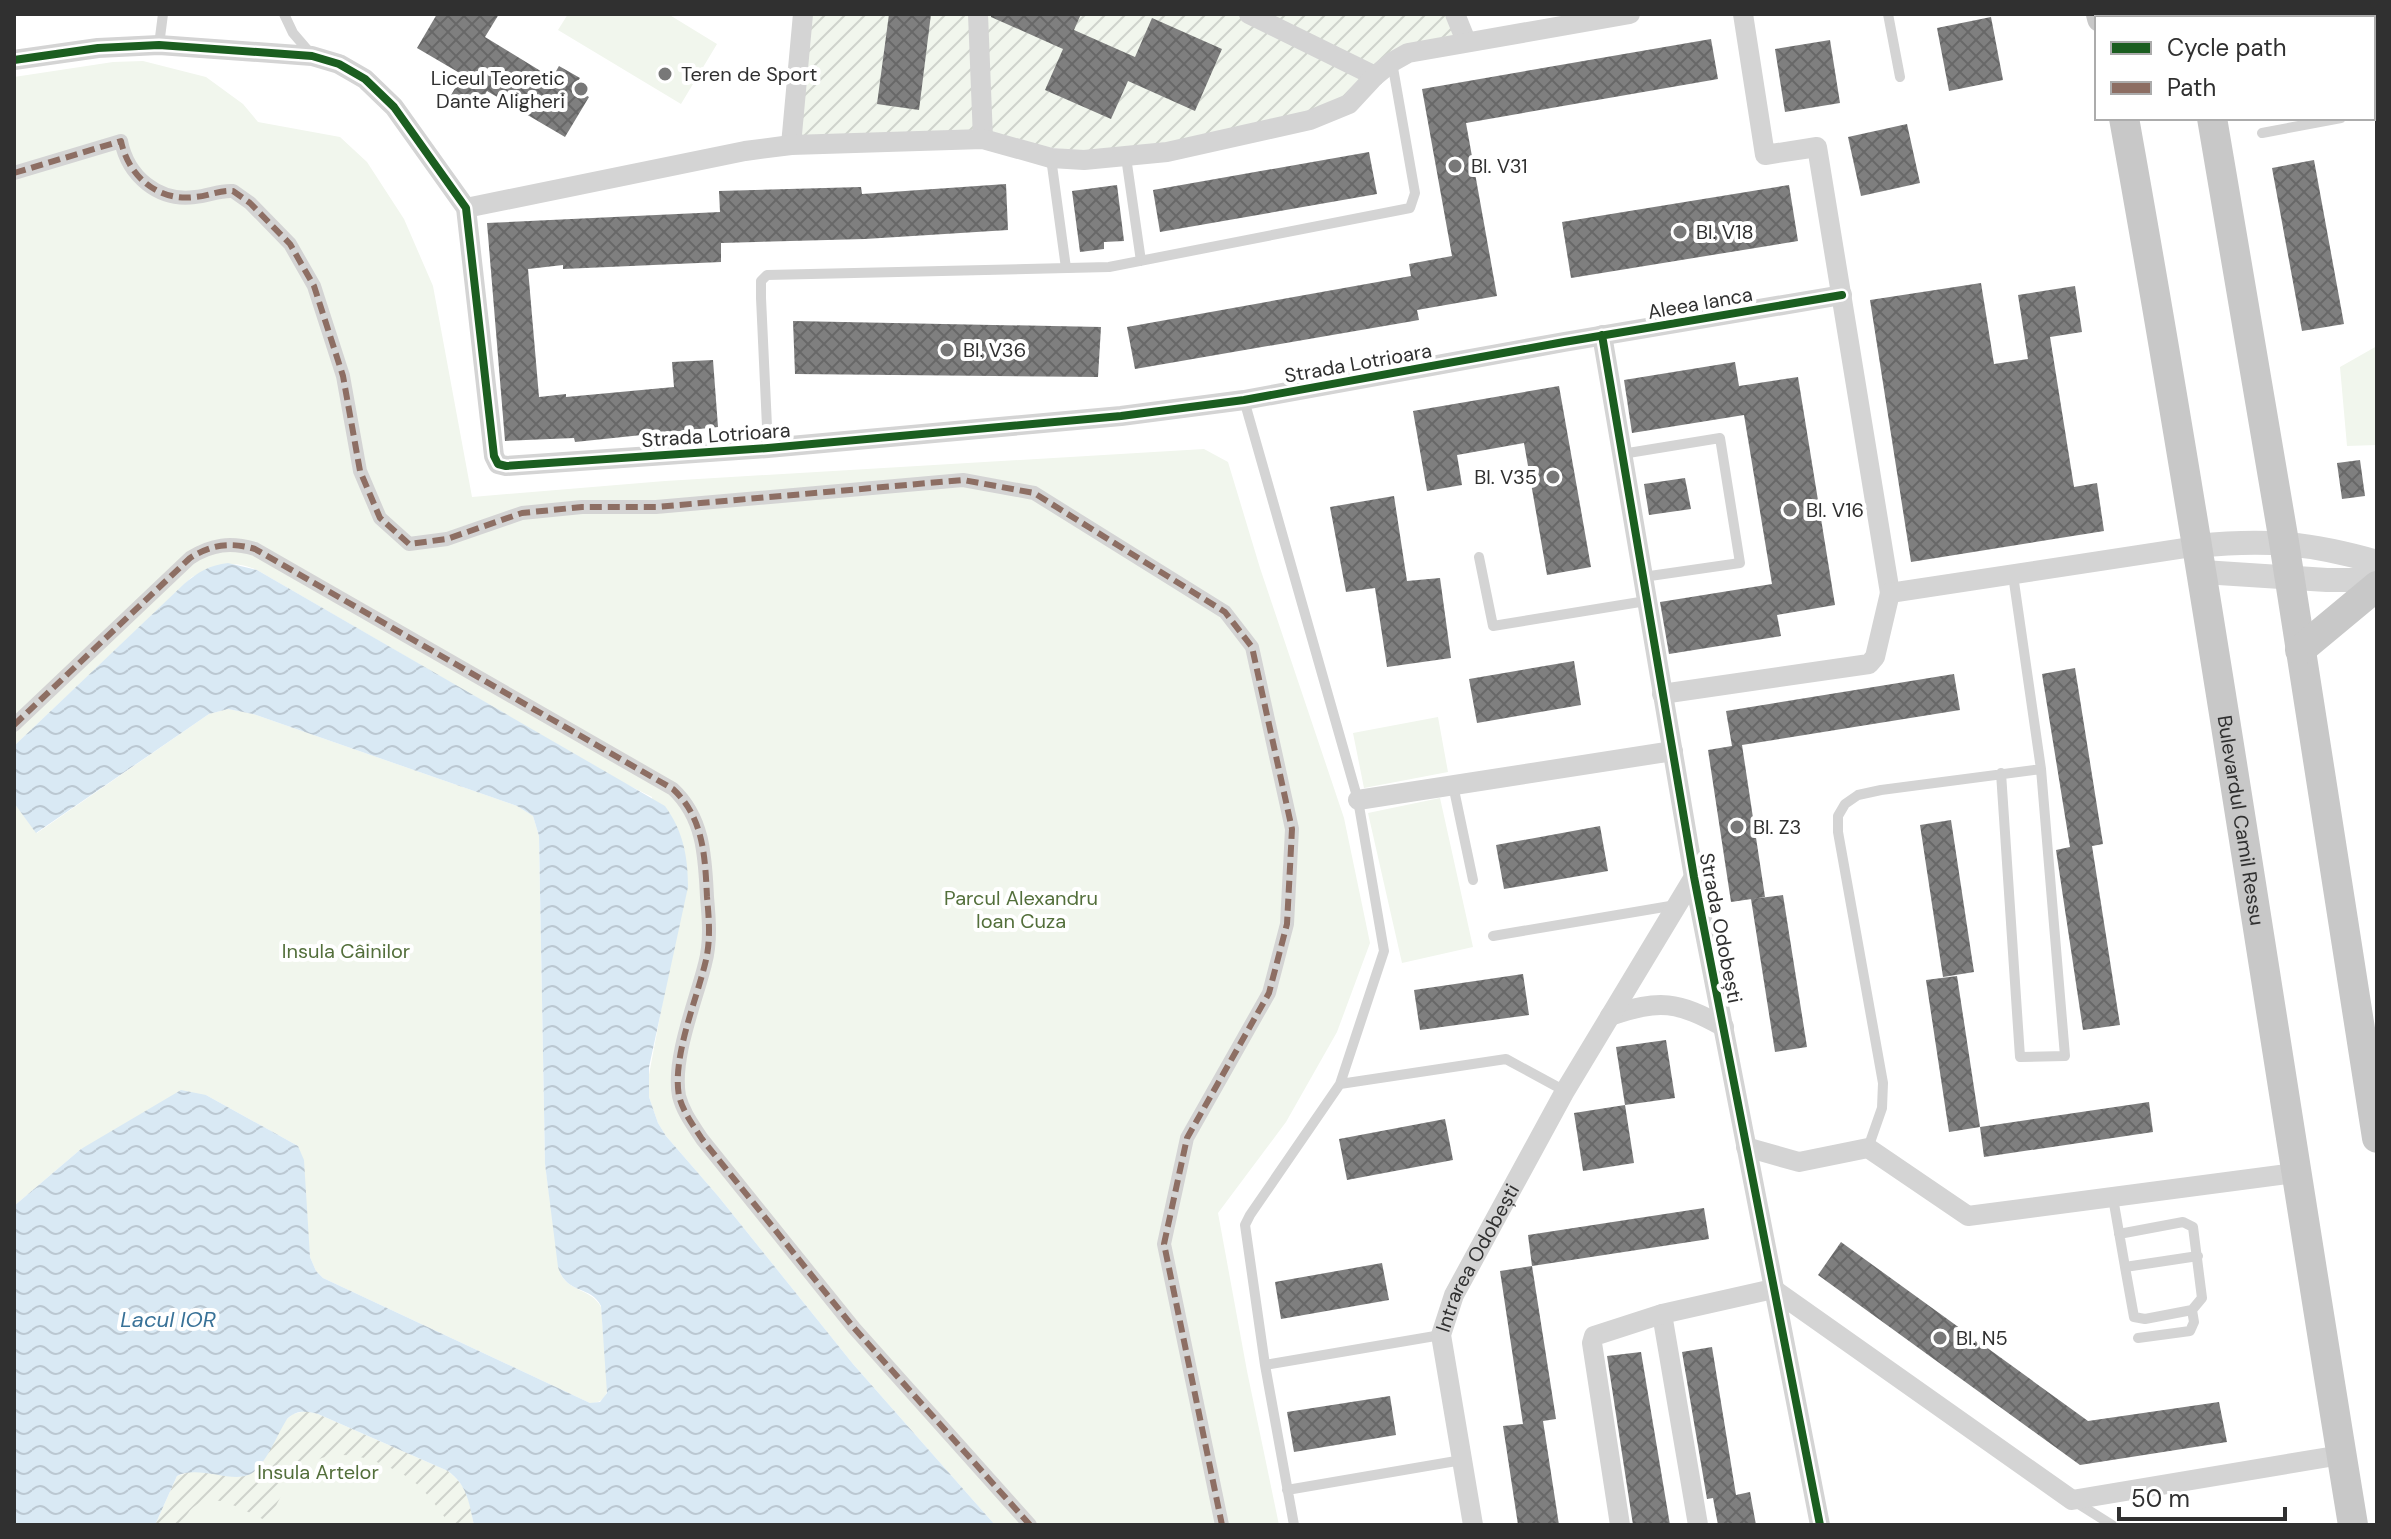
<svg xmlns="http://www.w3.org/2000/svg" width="2391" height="1539" font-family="'DM Sans',sans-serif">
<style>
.park{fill:#f1f6ed}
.garden{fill:url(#garden-furrows)}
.water{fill:url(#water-waves)}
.building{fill:url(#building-cross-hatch)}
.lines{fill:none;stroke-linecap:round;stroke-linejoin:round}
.service{stroke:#d4d4d4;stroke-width:10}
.pedestrian{stroke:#d4d4d4;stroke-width:14}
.minor{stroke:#d4d4d4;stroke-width:20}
.tertiary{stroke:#d4d4d4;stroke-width:24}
.primary{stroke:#c8c8c8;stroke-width:30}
.quiet{stroke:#8d6e63;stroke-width:6;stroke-dasharray:12 6;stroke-linecap:butt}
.cycleway-casing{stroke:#fff;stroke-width:13}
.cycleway{stroke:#1b5e20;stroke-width:8}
.poi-dot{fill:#787878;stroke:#fff;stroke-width:3}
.labels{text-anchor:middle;stroke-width:8;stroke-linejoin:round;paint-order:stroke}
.poi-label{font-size:20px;fill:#303030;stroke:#fff;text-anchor:start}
.street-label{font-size:20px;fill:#303030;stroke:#fff}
.park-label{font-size:20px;fill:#536f3b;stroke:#fff}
.water-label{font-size:22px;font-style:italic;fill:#397298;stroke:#fff}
</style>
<defs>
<pattern id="garden-furrows" width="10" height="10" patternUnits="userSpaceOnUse" patternTransform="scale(2)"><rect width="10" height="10" fill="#f1f6ed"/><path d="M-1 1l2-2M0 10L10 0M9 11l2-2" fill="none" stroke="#cfd3cc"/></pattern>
<pattern id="water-waves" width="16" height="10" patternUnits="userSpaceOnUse" patternTransform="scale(2)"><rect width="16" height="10" fill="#d9e9f4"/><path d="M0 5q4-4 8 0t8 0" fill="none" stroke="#bbc8d2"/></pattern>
<pattern id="building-cross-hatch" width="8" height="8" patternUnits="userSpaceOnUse" patternTransform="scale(2)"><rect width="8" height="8" fill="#7f7f7f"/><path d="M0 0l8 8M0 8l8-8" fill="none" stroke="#686868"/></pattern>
</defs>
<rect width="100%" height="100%" fill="#fff"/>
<path class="park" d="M568 14H668L717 44 681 104 558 30Z
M143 61 206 77 243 104 258 122 340 137 367 162 404 219 433 286 472 497 665 481 1204 449 1228 462 1260 568 1344 818 1370 943 1337 1032 1286 1122 1218 1213 1247 1371 1279 1525H995L853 1364 718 1196 666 1136 658 1123 649 1097 648 1080 666 984 652 797 624 783 257 570C229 558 218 567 192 577L14 746V77L113 62Z
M2377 346V445L2347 446 2340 367Z
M228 709 253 714 517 806 533 816 539 836 545 1164 560 1273C569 1292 592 1289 601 1307L608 1388C606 1398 600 1404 590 1403L323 1278 316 1271 310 1257 298 1146 206 1095 81 1149 14 1206V803L37 833 209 714Z
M1438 717 1448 772 1364 788 1353 733Z
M1440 798 1473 947 1402 963 1368 813Z
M287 1419 439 1467 474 1525H155Z"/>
<path class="garden" d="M803 14H1454L1466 41 1408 53 1349 104 1126 157 983 139 791 145Z
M305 1411 318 1414 448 1471C469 1488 469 1500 474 1525H450C441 1512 431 1498 419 1486 406 1474 388 1466 371 1460 315 1442 288 1474 269 1522 235 1507 202 1480 181 1525H155L177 1476 193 1471 259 1468 287 1419 293 1414Z"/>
<path class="water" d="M228 563 257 570 665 806C683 831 688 856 688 887L649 1067V1097L658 1123 666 1136 718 1196 853 1364 995 1525H474C469 1502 467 1485 448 1471L318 1414C305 1411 297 1410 287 1419 277 1435 270 1455 257 1469 240 1489 201 1463 177 1476L155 1525H14V1206L81 1149 181 1090 206 1095 298 1146 304 1160 310 1257 316 1271 323 1278 590 1403 600 1402 607 1393 601 1306C591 1285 566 1295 558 1267L545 1164 539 836 533 816 517 806 253 714 228 709 209 714 36 833 14 803V746L184 584C198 572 210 565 228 563Z"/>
<path class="building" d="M437 14H499L485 37 552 78 559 66 580 78 574 88 589 97 565 137 487 91 476 110 451 95 463 75 417 48Z
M889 14H931L919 110 877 104Z
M991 14H1081L1074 30 1135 57 1152 18 1222 49 1195 111 1128 81 1111 119 1045 90 1063 49 991 17Z
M1991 17 2003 80 1949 91 1937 28Z
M1711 39 1718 79 1466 123 1497 296 1417 310 1419 320 1135 369 1127 327 1411 276 1409 264 1452 256 1422 89Z
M1830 40 1840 103 1785 112 1775 49Z
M1907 124 1920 183 1861 196 1848 137Z
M1369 152 1377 194 1160 232 1153 190Z
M2314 160 2344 324 2302 331 2272 168Z
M1006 184 1008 230 865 239 721 243V262L563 269V265L528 269 539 397 566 394V397L674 387 672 362 713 360 718 427 575 442 574 438 505 441 487 223 720 212 719 191 861 187 862 194Z
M1117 185 1124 241 1104 242V249L1080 252 1072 191Z
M1789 185 1798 241 1571 278 1562 222Z
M1981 283 1994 364 2028 359 2018 295 2075 286 2082 332 2050 337 2074 487 2097 483 2104 531 1911 562 1870 300Z
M793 321 1101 327 1098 377 795 374Z
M1735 362 1739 386 1798 377 1835 605 1777 615 1781 636 1669 654 1660 602 1772 584 1744 415 1632 433 1624 380Z
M1559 386 1591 567 1547 575 1524 443 1457 455 1462 485 1427 491 1413 411Z
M2360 460 2365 496 2342 499 2337 463Z
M1685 478 1691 509 1649 515 1644 484Z
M1394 496 1407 581 1440 578 1451 658 1387 667 1375 588 1346 592 1330 507Z
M1574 661 1581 705 1477 723 1469 679Z
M2075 668 2103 844 2092 846 2120 1025 2083 1030 2056 850 2070 847 2042 674Z
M1954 674 1960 710 1742 745 1765 897 1731 902 1708 750 1732 746 1726 711Z
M1951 820 1974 972 1943 977 1920 825Z
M1600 826 1608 871 1504 889 1496 845Z
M1783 895 1807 1047 1775 1052 1751 899Z
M1523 974 1529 1015 1420 1030 1414 990Z
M1957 976 1980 1127 1949 1132 1926 980Z
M1666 1040 1675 1098 1625 1105 1616 1047Z
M2149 1102 2153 1132 1984 1157 1980 1127Z
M1625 1105 1634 1163 1583 1171 1574 1113Z
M1445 1119 1453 1160 1347 1180 1339 1139Z
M1704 1208 1709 1239 1532 1266 1528 1235Z
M1841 1242 2088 1421 2219 1402 2227 1442 2080 1465 1818 1275Z
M1382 1263 1389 1300 1281 1319 1275 1282Z
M1532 1266 1556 1419 1543 1421 1559 1525H1518L1503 1426 1523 1424 1500 1271Z
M1712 1347 1736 1495 1750 1492 1756 1525H1718L1713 1498 1707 1499 1682 1352Z
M1641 1352 1670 1525H1633L1607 1356Z
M1390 1396 1396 1435 1294 1452 1287 1412Z"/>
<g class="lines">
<path class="service" d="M284 14 293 33 311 54
M1888 14 1900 77
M2315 14 2317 18
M159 45 163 14
M2262 133 2341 118
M1126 157 1141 261
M1051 158 1066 268
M1244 400 1358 800 1384 951 1340 1084 1250 1215 1245 1225 1265 1365 1294 1525
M768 448 761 298V281L767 275 1109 267 1410 208 1415 193 1392 62
M1622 454 1720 438 1740 563 1643 577
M1479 557 1493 626 1646 601
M2001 773 2020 1057 2065 1056 2041 769 2013 575
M1453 785 1473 880
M1493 936 1676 905
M1340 1084 1506 1059 1565 1091
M1868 1148 1882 1108 1883 1083 1838 832V816L1845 804 1858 795 1881 790 2041 769
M2113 1198 2125 1267 2198 1256
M2119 1234 2183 1222 2193 1227 2202 1298 2192 1310 2145 1319 2134 1317 2125 1267
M2138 1338 2190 1331 2194 1322 2192 1310
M1265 1365 1441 1335
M1287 1490 1462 1460
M2077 1503 2112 1525"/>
<path class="pedestrian" d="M14 173 121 141C128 176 158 202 195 197 208 196 220 190 233 191L250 203 290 244 314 286 343 376 360 471 380 518 409 544 447 539 522 513 582 507H656L963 480 1034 493 1225 612 1252 647 1292 829 1287 924 1269 993 1187 1138 1164 1244 1222 1525
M14 725 190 558C212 544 231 542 255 549L673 789C704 818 705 857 707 897 709 919 711 942 705 964 696 1001 672 1058 679 1096 683 1112 693 1125 702 1139L854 1328 1030 1525"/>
<g class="minor">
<path d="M978 14 983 139"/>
<path d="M1249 14 1375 76"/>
<path d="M1455 14 1466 41"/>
<path d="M1743 14 1765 155 1817 147 1890 593"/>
<path d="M2377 38 2373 54 2377 69"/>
<path d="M14 60 98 48 159 45 312 56 339 64 365 79 394 107 466 208 494 456 498 464 506 466 768 448 1121 416 1244 400 1564 342 1842 295"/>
<path d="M791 145 803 14"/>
<path d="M466 208 745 151 791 145 983 139 1051 158 1084 160 1167 152 1310 120 1349 104 1375 76 1392 62 1408 53 1630 14"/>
<path d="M1602 335 1694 877 1820 1525"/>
<path d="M1662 694 1869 664 1875 657 1890 593 2198 546"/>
<path d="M1358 800 1673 751"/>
<path d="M1610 1016C1660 999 1677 1001 1724 1027"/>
<path d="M1746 1147 1799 1162 1868 1148 1968 1216 2295 1173"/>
<path d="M1662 1314 1698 1525"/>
<path id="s1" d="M1473 1525 1441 1335 1454 1295 1565 1091 1694 877"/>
<path d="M1620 1525 1592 1343 1594 1336 1662 1314 1773 1289 2072 1500 2341 1455"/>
</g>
<path class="tertiary" d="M2198 546C2266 539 2311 543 2377 562
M2203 572 2327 580H2377"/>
<g class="primary">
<path d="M2101 14 2102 18"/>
<path d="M2191 14V18"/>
<path id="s2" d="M2124 118C2208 586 2276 1056 2353 1525"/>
<path d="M2212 118 2284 542 2377 1138"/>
<path d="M2300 650 2377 586"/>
</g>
<path class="quiet" d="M14 173 121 141C128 176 158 202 195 197 208 196 220 190 233 191L250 203 290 244 314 286 343 376 360 471 380 518 409 544 447 539 522 513 582 507H656L963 480 1034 493 1225 612 1252 647 1292 829 1287 924 1269 993 1187 1138 1164 1244 1222 1525
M14 725 190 558C212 544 231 542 255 549L673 789C704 818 705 857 707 897 709 919 711 942 705 964 696 1001 672 1058 679 1096 683 1112 693 1125 702 1139L854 1328 1030 1525"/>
<g class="cycleway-casing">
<path id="cycleway" d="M14 60 98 48 159 45 312 56 339 64 365 79 394 107 466 208 494 456 498 464 506 466 768 448 1121 416 1244 400 1564 342 1842 295
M1602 335 1694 877 1820 1525"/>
</g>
<use href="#cycleway" class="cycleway"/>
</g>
<g class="poi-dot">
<circle cx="665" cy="74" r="8"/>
<circle cx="581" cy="89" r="8"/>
<circle cx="1455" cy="166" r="8"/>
<circle cx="1680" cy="232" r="8"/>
<circle cx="947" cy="350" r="8"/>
<circle cx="1553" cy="477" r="8"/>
<circle cx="1790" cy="510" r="8"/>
<circle cx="1737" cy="827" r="8"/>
<circle cx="1940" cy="1338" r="8"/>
</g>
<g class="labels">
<g class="poi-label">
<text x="681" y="81">Teren de Sport</text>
<text x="565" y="85" text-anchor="end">Liceul Teoretic<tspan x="565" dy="23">Dante Aligheri</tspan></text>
<text x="1471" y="173">Bl. V31</text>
<text x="1696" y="239">Bl. V18</text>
<text x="963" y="357">Bl. V36</text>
<text x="1537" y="484" text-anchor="end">Bl. V35</text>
<text x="1806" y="517">Bl. V16</text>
<text x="1753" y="834">Bl. Z3</text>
<text x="1956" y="1345">Bl. N5</text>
</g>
<g class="street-label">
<text transform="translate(1700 303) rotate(-10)" y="7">Aleea Ianca</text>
<text transform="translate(1358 363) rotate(-10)" y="7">Strada Lotrioara</text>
<text transform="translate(716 435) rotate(-4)" y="7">Strada Lotrioara</text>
<text dy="7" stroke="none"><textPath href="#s2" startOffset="712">Bulevardul Camil Ressu</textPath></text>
<text transform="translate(1721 928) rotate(79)" y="7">Strada Odobești</text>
<text dy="7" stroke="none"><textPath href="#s1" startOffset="278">Intrarea Odobești</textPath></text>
</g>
<g class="park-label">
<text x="1021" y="905">Parcul Alexandru<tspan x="1021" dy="23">Ioan Cuza</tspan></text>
<text x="346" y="958">Insula Câinilor</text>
<text x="318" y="1479">Insula Artelor</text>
</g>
<g class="water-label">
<text x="168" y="1327">Lacul IOR</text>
</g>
</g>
<rect width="2391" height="1539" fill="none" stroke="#303030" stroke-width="32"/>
<rect x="2095" y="16" width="280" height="104" fill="#ffffff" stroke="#acacac" stroke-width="2"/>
<rect x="2111" y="42" width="40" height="12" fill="#1b5e20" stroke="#acacac" stroke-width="2"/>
<text x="2167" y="56" font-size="24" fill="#303030">Cycle path</text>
<rect x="2111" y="82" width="40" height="12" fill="#8d6e63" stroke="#acacac" stroke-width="2"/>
<text x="2167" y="96" font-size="24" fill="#303030">Path</text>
<path d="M2119 1507v12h166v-12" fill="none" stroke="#303030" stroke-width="4"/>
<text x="2131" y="1507" font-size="24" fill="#303030" stroke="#ffffff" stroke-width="6" paint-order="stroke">50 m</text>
</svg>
